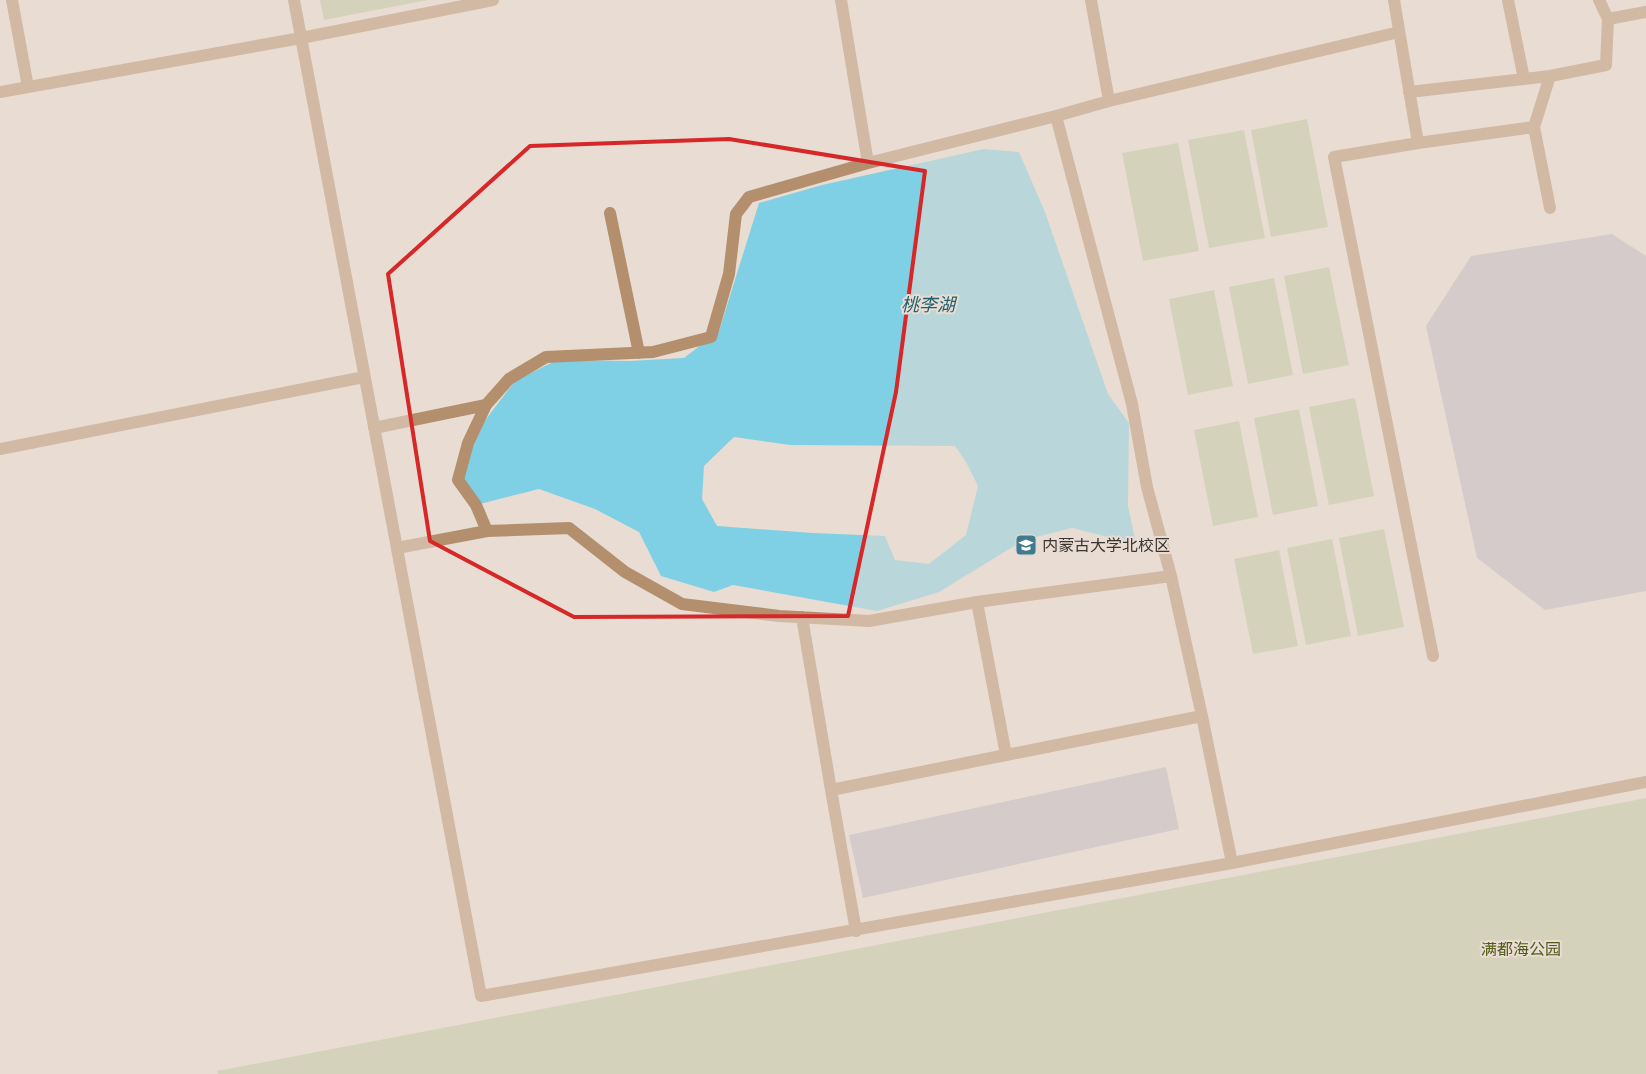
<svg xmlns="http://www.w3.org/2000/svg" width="1646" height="1074" font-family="Raleway,'Noto Sans SC',sans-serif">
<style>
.green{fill:#bdc6a2}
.water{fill:#7fd0e4;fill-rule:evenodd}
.building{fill:#beb6c3}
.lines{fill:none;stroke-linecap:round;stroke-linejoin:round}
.lane{stroke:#b38f6d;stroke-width:12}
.marked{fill:none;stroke:#d62828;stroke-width:4;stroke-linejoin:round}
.labels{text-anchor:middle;stroke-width:4;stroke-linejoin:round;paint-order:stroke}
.poi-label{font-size:16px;fill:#3a3531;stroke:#e9dcd2;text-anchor:start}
.park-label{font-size:16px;fill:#4f5b18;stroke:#e9dcd2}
.water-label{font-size:18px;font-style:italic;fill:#1f616f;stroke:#e9dcd2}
</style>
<rect width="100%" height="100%" fill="#e9dcd2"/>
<path class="green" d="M320 0H428L324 20Z
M1307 119 1328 227 1271 237 1251 130Z
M1244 130 1265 238 1209 248 1188 140Z
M1178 143 1199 251 1143 261 1122 153Z
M1329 267 1349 365 1303 374 1284 276Z
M1274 278 1293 375 1248 384 1229 287Z
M1214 290 1233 386 1188 395 1169 299Z
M1355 398 1374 496 1329 505 1309 407Z
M1299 409 1318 506 1273 515 1254 418Z
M1239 421 1258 517 1213 526 1194 430Z
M1384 529 1404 627 1358 636 1339 538Z
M1332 539 1351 636 1306 645 1287 548Z
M1279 550 1298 646 1253 654 1234 559Z
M1646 798V1074H218L217 1071Z"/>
<path class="water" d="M984 149 1019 152 1045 212 1108 394 1129 423 1128 506 1136 544 1072 528 1024 540 939 592 877 611 733 585 714 592 661 576 639 532 595 509 539 489 476 505 458 480 468 443 515 381 557 360 629 361 684 358 719 331 759 203 822 185ZM734 437 790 445 955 446 966 462 978 486 966 535 929 564 895 560 885 536 813 533 717 526 702 499 704 466Z"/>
<path class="building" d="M1612 234 1646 256V591L1545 610 1477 558 1426 326 1471 256Z
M1166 767 1179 829 863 898 849 835Z"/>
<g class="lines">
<path class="lane" d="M12 0 28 87
M294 0 481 996 1232 863 1646 782
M841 0 868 163
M1091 0 1109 101 1056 116 1132 404 1147 487 1171 576
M1394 0 1418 143
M1508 0 1524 79
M1608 19 1646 12
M0 92 301 38 493 0
M1409 92 1550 76 1606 65 1608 19 1599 0
M1109 101 1399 32
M1534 127 1550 76
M610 213 639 353
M374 428 486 405
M0 449 364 377
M487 531 476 505 458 480 468 443 486 405 509 379 546 357 653 352 711 337 729 274 736 214 749 197 868 163 1056 116
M397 548 487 531 569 528 625 572 682 604 779 616 869 621 977 602 1006 755 831 790 802 617
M977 602 1171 576 1202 716
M1433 656 1334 157 1418 143 1534 127 1550 208
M1006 755 1202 716 1232 863
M831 790 856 931"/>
</g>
<path d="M0 0H1646V1074H0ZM729 139 925 171 896 392 848 616 574 617 430 541 388 274 530 146Z" fill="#e9dcd2" fill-opacity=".55" fill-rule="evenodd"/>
<path class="marked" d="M729 139 925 171 896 392 848 616 574 617 430 541 388 274 530 146Z"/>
<defs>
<g id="university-square" transform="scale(1.125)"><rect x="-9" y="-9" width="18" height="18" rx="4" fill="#3d7b90" stroke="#e9dcd2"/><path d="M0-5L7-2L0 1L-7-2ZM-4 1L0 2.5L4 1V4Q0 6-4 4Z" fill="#fff"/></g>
</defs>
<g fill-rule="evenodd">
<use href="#university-square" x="1026" y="545"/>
</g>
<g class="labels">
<g class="poi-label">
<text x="1042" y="551">内蒙古大学北校区</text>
</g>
<g class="park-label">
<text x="1521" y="955">满都海公园</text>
</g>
<g class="water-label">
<text x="928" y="311">桃李湖</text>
</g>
</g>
</svg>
